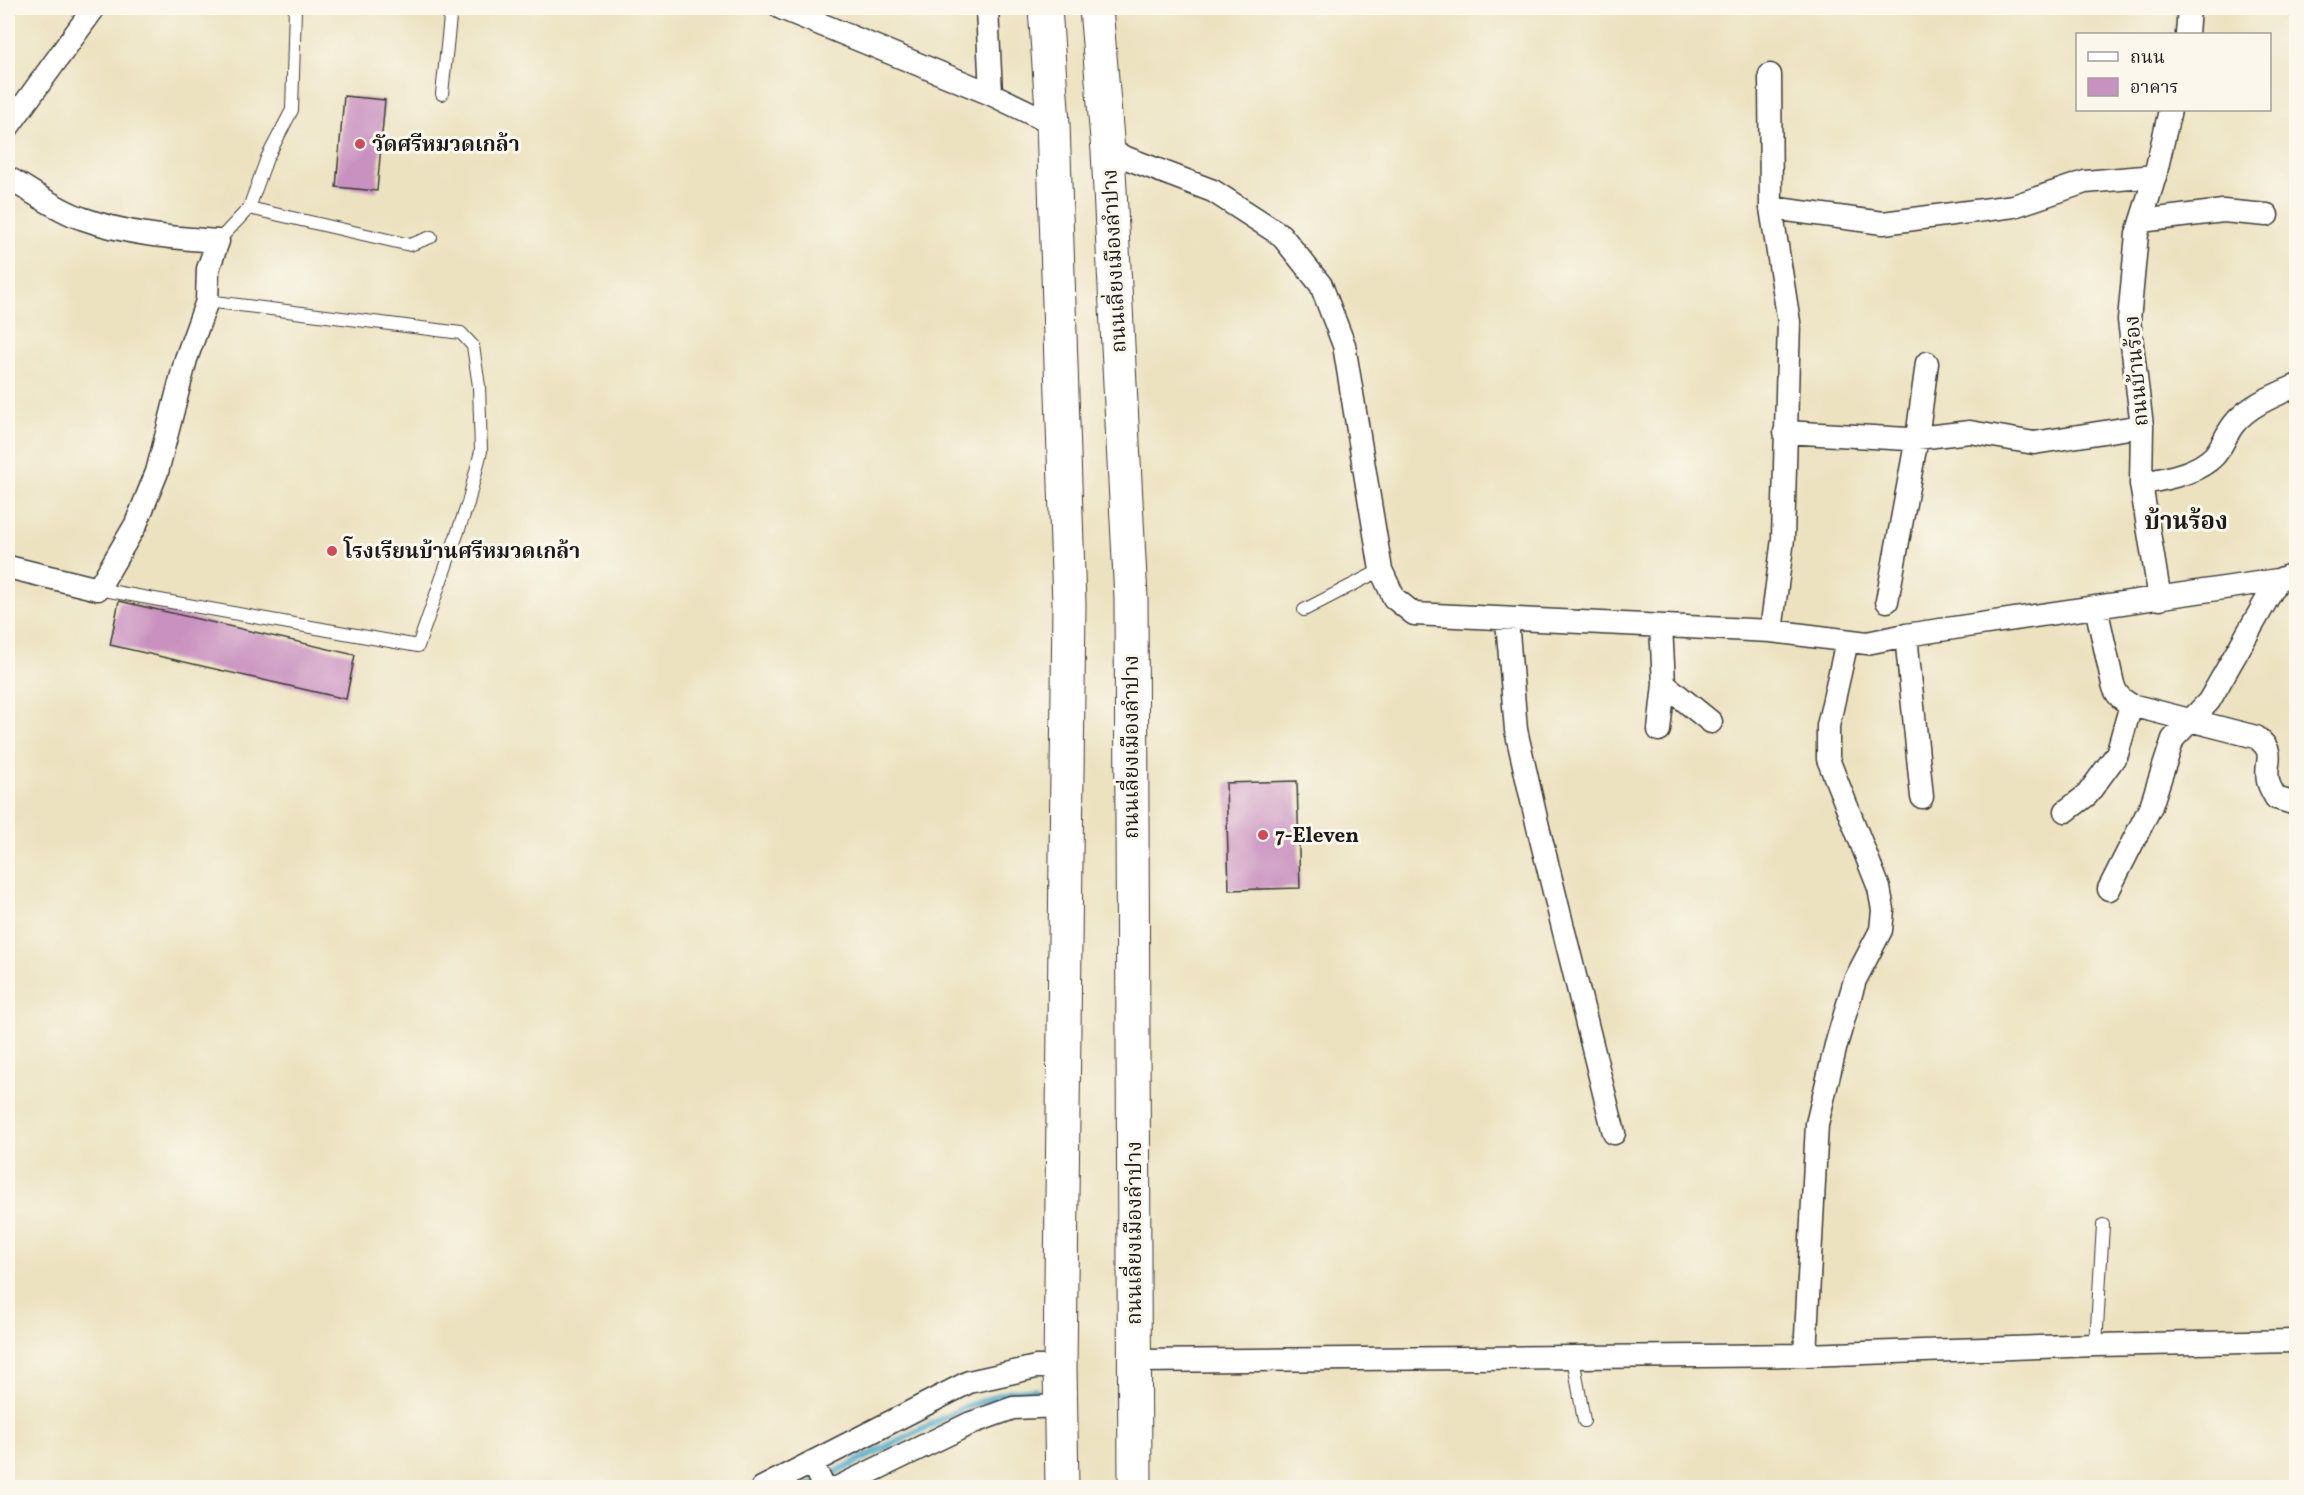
<svg xmlns="http://www.w3.org/2000/svg" width="2304" height="1495" font-family="Vollkorn,'Noto Serif Thai',serif">
<style>
.lines{fill:none;stroke-linecap:round;stroke-linejoin:round}
.stream{stroke:#4aa7c8;stroke-width:7}
.building{fill:#c991c0}
.lane-casing{stroke:#3b3a35;stroke-width:14}
.street-casing{stroke:#3b3a35;stroke-width:25}
.highway-casing{stroke:#3b3a35;stroke-width:35}
.lane{stroke:#fff;stroke-width:12}
.street{stroke:#fff;stroke-width:22}
.highway{stroke:#fff;stroke-width:33}
.poi-dot{fill:#d1495b;stroke:#fbf7ec;stroke-width:2}
.labels{text-anchor:middle;stroke-width:6;stroke-linejoin:round;paint-order:stroke}
.poi-label{font-size:21px;font-weight:bold;fill:#1c1c1c;stroke:#fbf7ec;text-anchor:start}
.street-label{font-size:21px;fill:#1c1c1c;stroke:#fbf7ec}
.quarter-label{font-size:24px;font-weight:bold;fill:#1c1c1c;stroke:#fbf7ec}
</style>
<rect width="100%" height="100%" fill="#fbf7ec"/>
<filter id="ink" filterUnits="userSpaceOnUse"><feTurbulence type="fractalNoise" baseFrequency=".0167" numOctaves="2"/><feDisplacementMap in="SourceGraphic" scale="12" xChannelSelector="R" yChannelSelector="G"/><feConvolveMatrix kernelMatrix="1 2 1 2 8 2 1 2 1" color-interpolation-filters="sRGB"/></filter>
<filter id="wash" filterUnits="userSpaceOnUse"><feTurbulence type="fractalNoise" baseFrequency=".008" numOctaves="4" result="noise"/><feDisplacementMap in="SourceGraphic" scale="24" xChannelSelector="R" yChannelSelector="G"/><feGaussianBlur stdDeviation="1.35" result="paint"/><feColorMatrix in="noise" values="0 0 0 0 0 0 0 0 0 0 0 0 0 0 0 0 0 1.4 0 .05"/><feComposite in="paint" operator="in"/></filter>
<g filter="url(#wash)">
<rect width="100%" height="100%" fill="#ece2c0"/>
<g class="lines">
<path class="stream" d="M804 1488 964 1408 1009 1392 1035 1390"/>
</g>
<g id="blocks">
<path class="building" d="M344 96 385 100 377 191 336 187Z
M119 601 355 655 346 699 110 645Z
M1297 781 1300 888 1229 890 1226 783Z"/>
</g>
</g>
<g filter="url(#ink)">
<use href="#blocks" fill-opacity="0" stroke="#3b3a35" stroke-width="1.5"/>
<g class="lines">
<g class="lane-casing">
<path id="lane" d="M442 94 451 8
M249 208 410 245 431 237
M218 241 249 208 267 158 292 110 295 8
M98 589 418 646 468 503 481 451 479 386 473 346 461 333 207 301
M1304 610 1381 570
M2096 1345 2103 1225
M1573 1357 1584 1421"/>
</g>
<g class="street-casing">
<path id="street" d="M781 8 991 94 1053 124
M987 8 991 94
M2187 34 2189 8
M1770 75 1771 208 1789 322 1783 539 1771 631
M8 127 94 8
M1108 151 1213 191 1281 235 1321 285 1344 345 1381 570 1394 598 1414 614 1771 631 1867 643 1906 635 2278 580 2296 573
M8 178C30 190 57 210 81 218 125 234 172 238 218 241L208 269 207 301 186 359 157 472 136 524 98 589 8 567
M1771 208 1883 223 2014 206 2085 182 2155 176
M2141 221 2223 211 2267 215
M1785 432 1908 439 1970 432 2034 443 2142 426
M2141 484C2165 478 2195 475 2214 456 2222 447 2226 434 2234 424 2248 406 2275 395 2296 386
M2160 599 2141 484 2142 426 2129 320 2137 234 2155 176 2170 110
M1887 601 1917 438 1927 363
M2096 607 2113 684C2116 695 2121 699 2131 705L2256 737C2278 754 2264 760 2268 781 2269 786 2273 793 2276 798L2296 804
M1507 620 1516 730 1538 827 1614 1133
M1661 626 1664 684 1711 722
M1906 635 1922 797
M1659 730 1664 684
M2066 811 2087 795 2117 754 2131 705
M2109 889 2151 806 2173 739 2209 701 2278 580
M1805 1355 1817 1124 1836 1045 1855 980 1881 930 1883 910 1879 888 1828 759V726L1847 641
M1135 1361 1805 1355 2096 1345 2296 1341
M812 1462 824 1488
M762 1488 969 1382 1036 1367H1060
M837 1488 971 1423 1013 1408 1061 1406"/>
</g>
<g class="highway-casing">
<path id="highway" d="M1045 8 1053 124 1069 604 1060 1367 1062 1488
M1096 8 1108 151 1131 598 1135 1488"/>
</g>
<use href="#lane" class="lane"/>
<use href="#street" class="street"/>
<use href="#highway" class="highway"/>
</g>
</g>
<g class="poi-dot">
<circle cx="360" cy="144" r="6"/>
<circle cx="332" cy="551" r="6"/>
<circle cx="1263" cy="835" r="6"/>
</g>
<g class="labels">
<g class="poi-label">
<text x="372" y="151">วัดศรีหมวดเกล้า</text>
<text x="344" y="558">โรงเรียนบ้านศรีหมวดเกล้า</text>
<text x="1275" y="842">7-Eleven</text>
</g>
<g class="street-label">
<text transform="translate(1114 261) rotate(-93)" y="7">ถนนเลี่ยงเมืองลำปาง</text>
<text transform="translate(2136 371) rotate(-95)" y="7">ถนนบ้านร้อง</text>
<text transform="translate(1131 747) rotate(-90)" y="7">ถนนเลี่ยงเมืองลำปาง</text>
<text transform="translate(1134 1233) rotate(-90)" y="7">ถนนเลี่ยงเมืองลำปาง</text>
</g>
<g class="quarter-label">
<text x="2186" y="529">บ้านร้อง</text>
</g>
</g>
<rect width="2304" height="1495" fill="none" stroke="#fbf7ec" stroke-width="30"/>
<rect x="2076" y="33" width="195" height="78" fill="#fbf7ec" stroke="#a29f99" stroke-width="1.5"/>
<rect x="2088" y="52" width="30" height="9" fill="#ffffff" stroke="#a29f99" stroke-width="1.5"/>
<text x="2130" y="63" font-size="18" fill="#1c1c1c">ถนน</text>
<rect x="2088" y="78" width="30" height="18" fill="#c991c0" stroke="#a29f99" stroke-width="1.5"/>
<text x="2130" y="93" font-size="18" fill="#1c1c1c">อาคาร</text>
</svg>
